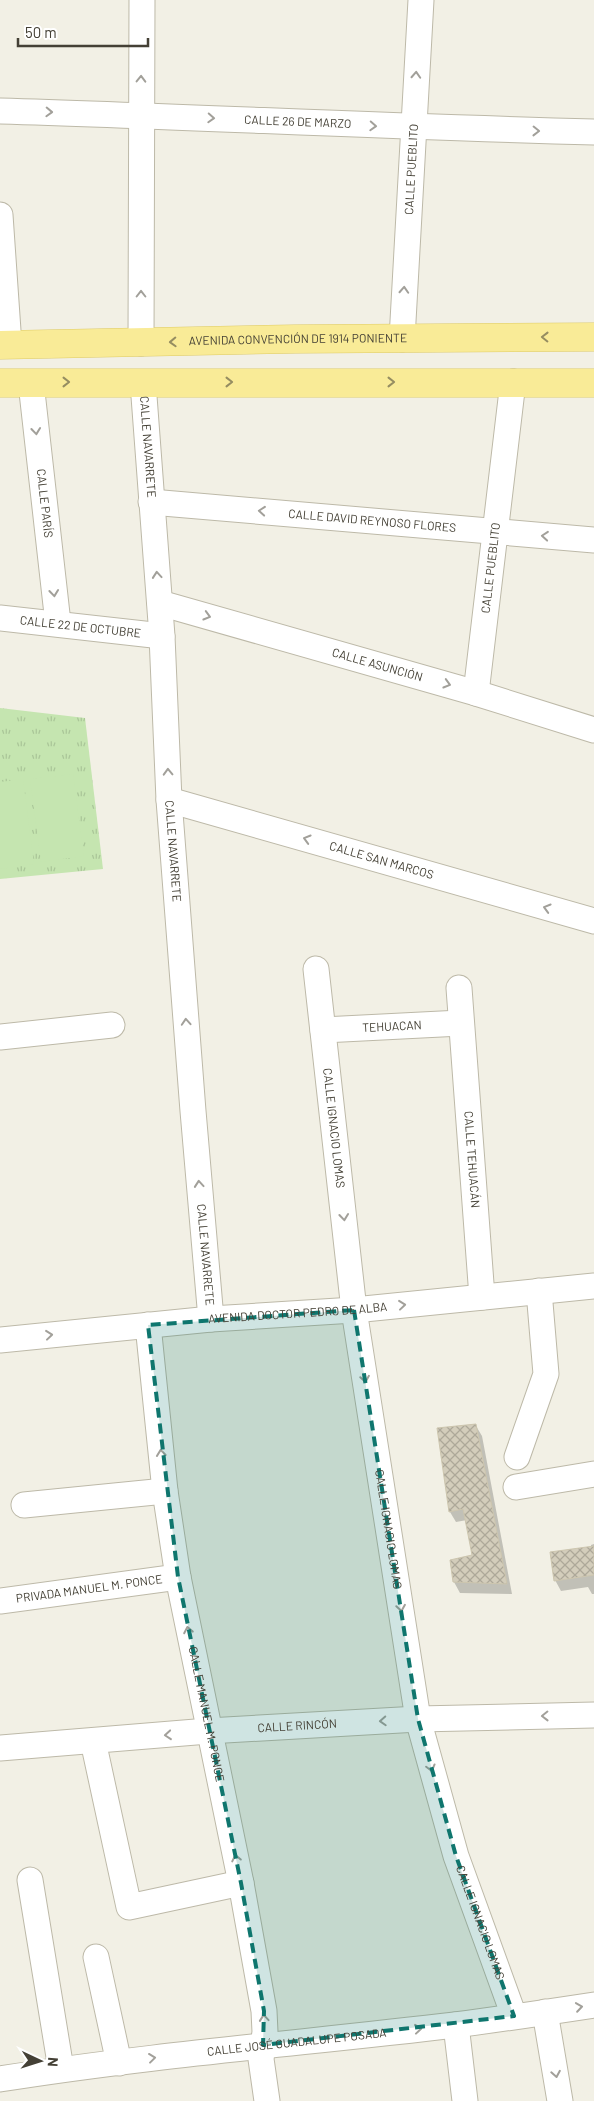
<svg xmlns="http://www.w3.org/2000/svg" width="594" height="2101" font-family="Barlow,sans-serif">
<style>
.grass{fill:url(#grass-tufts)}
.pitch{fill:#c5e5b0}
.shadow{fill:#0003}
.building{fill:url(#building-cross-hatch);stroke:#cdc6af}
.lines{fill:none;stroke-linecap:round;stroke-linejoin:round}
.minor-casing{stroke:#bdb9a8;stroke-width:27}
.major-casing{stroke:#decb67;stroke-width:29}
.minor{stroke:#fff;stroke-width:25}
.major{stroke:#f9eb97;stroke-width:28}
.oneway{stroke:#a2a09a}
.oneway2{stroke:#958d61}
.marked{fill:#0f766e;fill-opacity:0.2;stroke:#0f766e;stroke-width:4;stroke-dasharray:10 6;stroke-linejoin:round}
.labels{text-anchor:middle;stroke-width:4;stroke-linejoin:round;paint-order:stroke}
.street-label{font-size:12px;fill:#444035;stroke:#fff}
</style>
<defs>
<pattern id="grass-tufts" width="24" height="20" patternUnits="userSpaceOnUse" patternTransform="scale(1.25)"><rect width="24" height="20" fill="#c5e5b0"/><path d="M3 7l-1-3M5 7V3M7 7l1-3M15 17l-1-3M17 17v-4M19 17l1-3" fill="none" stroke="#aac698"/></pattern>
<pattern id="building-cross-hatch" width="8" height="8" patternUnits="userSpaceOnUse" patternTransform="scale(1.25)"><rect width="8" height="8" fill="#d3cdbb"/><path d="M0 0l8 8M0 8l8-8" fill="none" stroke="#ada899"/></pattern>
</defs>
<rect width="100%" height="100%" fill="#f2f0e5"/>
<path class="grass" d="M0 708 85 718 103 869 0 879Z"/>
<path class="pitch" d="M73 774 84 856 41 862 30 779Z
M23 779 34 864 0 869V782Z"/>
<path class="shadow" d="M476 1426 482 1436 512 1594 460 1593 454 1582 474 1556 467 1520 456 1522 450 1512Z
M594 1544V1594H592L588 1587 561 1591 555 1580 591 1547V1545Z"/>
<path class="building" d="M476 1424 507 1584 453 1582 450 1560 472 1555 463 1509 449 1512 437 1428Z
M594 1546V1575L554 1581 550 1552Z"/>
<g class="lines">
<g class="minor-casing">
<g id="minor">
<path id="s1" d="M0 111C198 117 396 127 594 132"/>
<path d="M0 215 9 345"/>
<path id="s2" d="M402 339 421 0"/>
<path d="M141 343 142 0"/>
<path id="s3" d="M31 383 58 623"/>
<path id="s4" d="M143 383 162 636 169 800 193 1111 211 1319"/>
<path id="s5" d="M151 502 594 540"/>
<path id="s6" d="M160 603 476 693 594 730"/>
<path id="s7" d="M0 618 162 636"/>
<path id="s8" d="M476 693 513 382"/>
<path id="s9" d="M169 800 594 921"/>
<path id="s10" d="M316 969 354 1310 418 1719 456 1856 514 2016"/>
<path id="s11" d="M459 988 482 1297"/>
<path id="s12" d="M323 1030 461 1023"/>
<path d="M0 1037 112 1025"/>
<path id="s13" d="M148 1325 165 1491 178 1577 241 1883 264 2011 265 2032 261 2059 267 2101"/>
<path id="s14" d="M0 1340 211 1319 354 1310 594 1286"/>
<path d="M517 1457 546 1374 539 1291"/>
<path d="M516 1487 594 1474"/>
<path d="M24 1505 165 1491"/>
<path id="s15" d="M0 1601 178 1577"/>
<path d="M93 1741 129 1907 241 1883"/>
<path id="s16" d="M0 1748 208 1731 418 1719 594 1715"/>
<path d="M30 1880 61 2069"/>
<path d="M96 1957 119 2063"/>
<path d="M545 2012 560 2101"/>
<path d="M456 2025 465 2101"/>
<path id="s17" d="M0 2079C151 2055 303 2043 455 2025 502 2019 548 2012 594 2005"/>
</g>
</g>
<g class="major-casing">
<g id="major">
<path id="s18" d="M0 345 295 339 594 337"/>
<path d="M0 383H594"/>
</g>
</g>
<use href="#minor" class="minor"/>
<use href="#major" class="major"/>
</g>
<defs><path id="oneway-chevron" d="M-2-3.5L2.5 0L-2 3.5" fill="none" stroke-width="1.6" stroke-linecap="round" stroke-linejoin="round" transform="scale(1.25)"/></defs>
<g class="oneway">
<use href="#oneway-chevron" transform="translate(416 75) rotate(-87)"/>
<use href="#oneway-chevron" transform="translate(141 79) rotate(-89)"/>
<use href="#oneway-chevron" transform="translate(49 112) rotate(2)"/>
<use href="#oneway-chevron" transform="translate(211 118) rotate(3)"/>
<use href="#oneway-chevron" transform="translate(373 126) rotate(3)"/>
<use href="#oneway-chevron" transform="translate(536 131) rotate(1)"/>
<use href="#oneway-chevron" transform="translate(404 290) rotate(-87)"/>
<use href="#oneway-chevron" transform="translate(141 294) rotate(-90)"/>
<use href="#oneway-chevron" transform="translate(36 431) rotate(84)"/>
<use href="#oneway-chevron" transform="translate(262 511) rotate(-175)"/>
<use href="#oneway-chevron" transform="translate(545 536) rotate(-175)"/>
<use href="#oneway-chevron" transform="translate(157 575) rotate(-95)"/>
<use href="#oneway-chevron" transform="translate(54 593) rotate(84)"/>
<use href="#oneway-chevron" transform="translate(207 616) rotate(16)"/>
<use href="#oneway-chevron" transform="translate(447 684) rotate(16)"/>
<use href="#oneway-chevron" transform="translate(168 772) rotate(-92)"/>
<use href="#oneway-chevron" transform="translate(307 839) rotate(-164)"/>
<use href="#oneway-chevron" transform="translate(547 908) rotate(-164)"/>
<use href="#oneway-chevron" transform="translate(186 1022) rotate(-94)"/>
<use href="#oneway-chevron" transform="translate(199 1184) rotate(-95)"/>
<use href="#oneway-chevron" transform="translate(344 1217) rotate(84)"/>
<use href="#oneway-chevron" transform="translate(402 1305) rotate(-6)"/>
<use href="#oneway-chevron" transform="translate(49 1335) rotate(-6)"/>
<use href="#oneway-chevron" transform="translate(365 1379) rotate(81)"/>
<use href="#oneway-chevron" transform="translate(161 1453) rotate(-96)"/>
<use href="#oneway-chevron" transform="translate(401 1608) rotate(81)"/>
<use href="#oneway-chevron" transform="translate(188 1630) rotate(-101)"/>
<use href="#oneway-chevron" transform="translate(545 1716) rotate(179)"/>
<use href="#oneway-chevron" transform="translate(383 1721) rotate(177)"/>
<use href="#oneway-chevron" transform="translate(168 1735) rotate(175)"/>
<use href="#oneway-chevron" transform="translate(431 1768) rotate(75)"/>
<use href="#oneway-chevron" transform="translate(236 1858) rotate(-102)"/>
<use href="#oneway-chevron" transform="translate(579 2007) rotate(-8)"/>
<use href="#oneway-chevron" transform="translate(264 2018) rotate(-95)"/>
<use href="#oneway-chevron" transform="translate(418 2029) rotate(-6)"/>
<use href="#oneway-chevron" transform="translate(152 2058) rotate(-7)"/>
<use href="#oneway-chevron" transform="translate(556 2074) rotate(80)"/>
</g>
<g class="oneway2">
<use href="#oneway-chevron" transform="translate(545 337) rotate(-179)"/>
<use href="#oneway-chevron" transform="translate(173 342) rotate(178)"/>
<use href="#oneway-chevron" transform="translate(66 382)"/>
<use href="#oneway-chevron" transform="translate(229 382)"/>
<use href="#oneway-chevron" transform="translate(391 382)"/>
</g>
<path class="marked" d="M354 1310 418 1719 456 1856 514 2016 263 2045 264 2011 241 1883 178 1577 148 1325Z"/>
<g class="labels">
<g class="street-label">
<text dy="4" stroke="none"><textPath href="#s1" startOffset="298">CALLE 26 DE MARZO</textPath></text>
<text dy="4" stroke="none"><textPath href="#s2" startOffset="170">CALLE PUEBLITO</textPath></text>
<text dy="4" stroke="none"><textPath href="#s18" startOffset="298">AVENIDA CONVENCIÓN DE 1914 PONIENTE</textPath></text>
<text dy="4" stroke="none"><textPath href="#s4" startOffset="64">CALLE NAVARRETE</textPath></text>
<text dy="4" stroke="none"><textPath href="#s3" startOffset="121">CALLE PARÍS</textPath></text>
<text dy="4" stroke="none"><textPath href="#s5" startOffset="222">CALLE DAVID REYNOSO FLORES</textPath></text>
<text dy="4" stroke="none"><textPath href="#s8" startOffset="126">CALLE PUEBLITO</textPath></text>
<text dy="4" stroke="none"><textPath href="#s7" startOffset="81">CALLE 22 DE OCTUBRE</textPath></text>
<text dy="4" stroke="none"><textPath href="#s6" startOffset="226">CALLE ASUNCIÓN</textPath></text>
<text dy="4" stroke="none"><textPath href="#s4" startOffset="469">CALLE NAVARRETE</textPath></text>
<text dy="4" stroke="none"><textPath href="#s9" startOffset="221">CALLE SAN MARCOS</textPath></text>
<text dy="4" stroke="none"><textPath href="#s12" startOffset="69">TEHUACAN</textPath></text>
<text dy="4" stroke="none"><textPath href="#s10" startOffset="160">CALLE IGNACIO LOMAS</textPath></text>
<text dy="4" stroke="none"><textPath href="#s11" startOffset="172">CALLE TEHUACÁN</textPath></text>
<text dy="4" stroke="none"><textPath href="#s4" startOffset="874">CALLE NAVARRETE</textPath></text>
<text dy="4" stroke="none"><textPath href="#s14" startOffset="299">AVENIDA DOCTOR PEDRO DE ALBA</textPath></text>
<text dy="4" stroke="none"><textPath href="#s10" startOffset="565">CALLE IGNACIO LOMAS</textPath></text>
<text dy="4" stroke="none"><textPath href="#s15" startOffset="90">PRIVADA MANUEL M. PONCE</textPath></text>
<text dy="4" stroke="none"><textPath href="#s13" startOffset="394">CALLE MANUEL M. PONCE</textPath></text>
<text dy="4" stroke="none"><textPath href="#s16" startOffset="298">CALLE RINCÓN</textPath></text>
<text dy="4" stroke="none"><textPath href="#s10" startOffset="970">CALLE IGNACIO LOMAS</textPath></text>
<text dy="4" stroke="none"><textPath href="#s17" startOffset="299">CALLE JOSÉ GUADALUPE POSADA</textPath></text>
</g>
</g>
<g transform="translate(40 2061) rotate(94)" stroke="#ffffff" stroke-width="4" paint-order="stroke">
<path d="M0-4L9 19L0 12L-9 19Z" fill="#444035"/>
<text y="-8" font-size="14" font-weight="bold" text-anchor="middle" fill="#444035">N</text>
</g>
<path d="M18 38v8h130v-8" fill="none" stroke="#444035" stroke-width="2.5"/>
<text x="25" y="38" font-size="15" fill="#444035" stroke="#ffffff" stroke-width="4" paint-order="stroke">50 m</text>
</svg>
